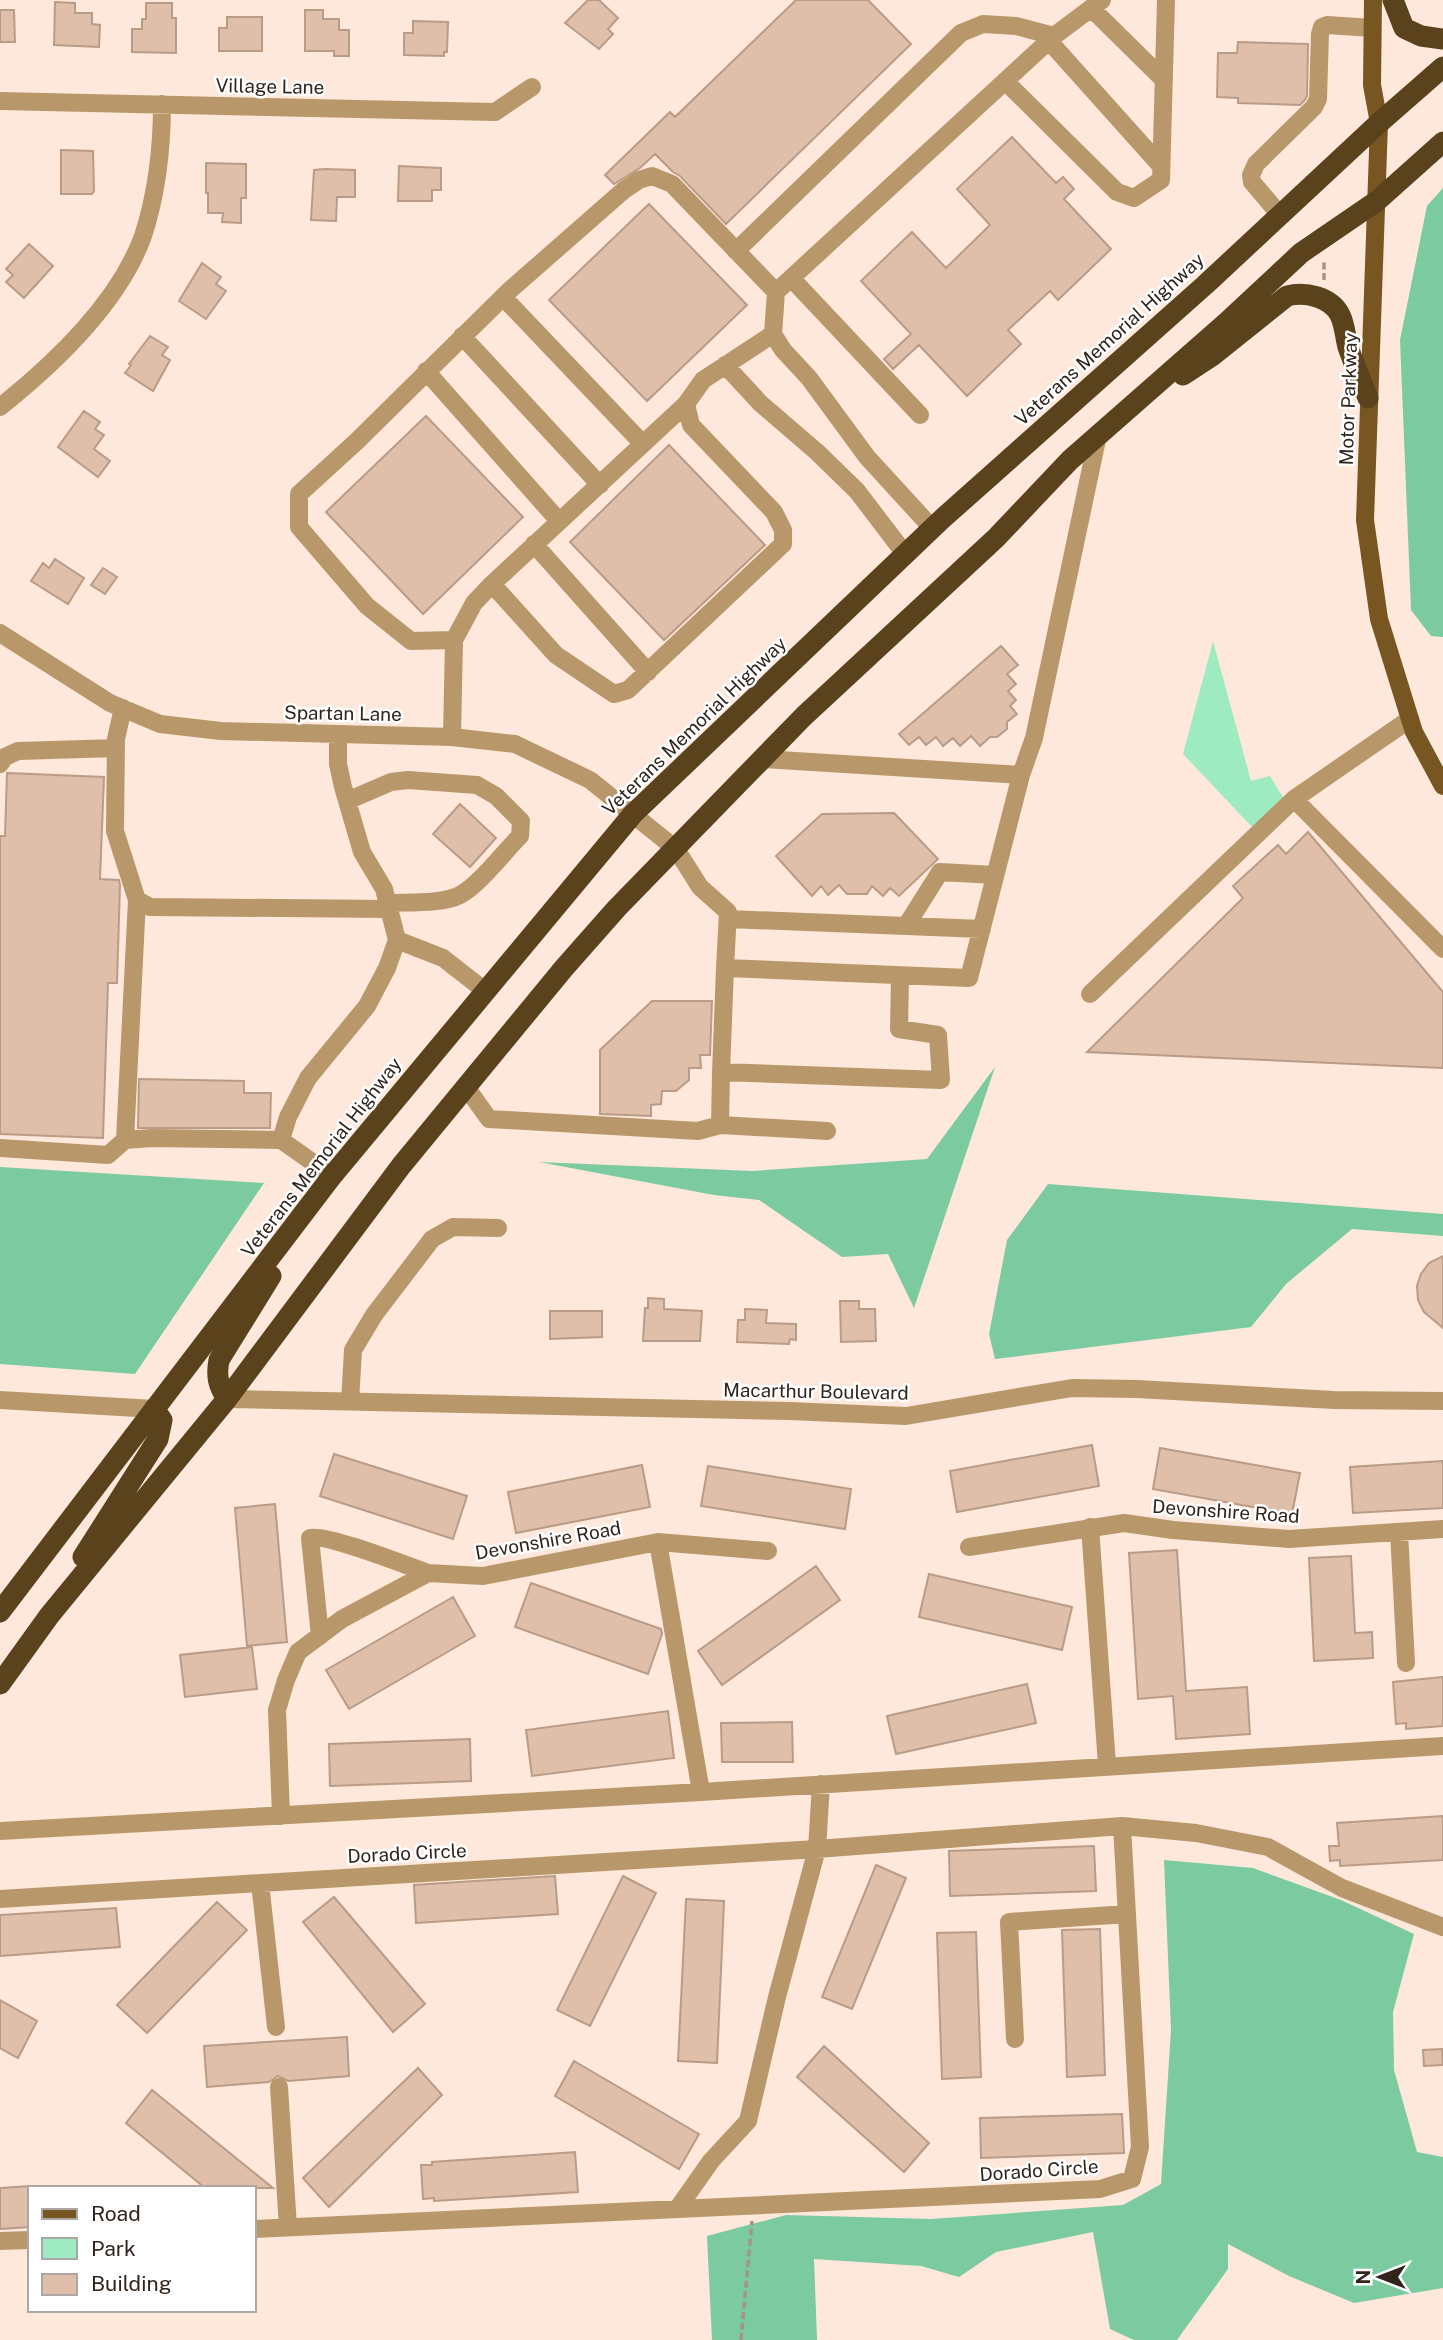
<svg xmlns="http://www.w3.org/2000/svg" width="1443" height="2340" font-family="'Public Sans',sans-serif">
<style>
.green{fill:#9eebc1}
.forest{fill:#7ccaa0}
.building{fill:#e0bfaa;stroke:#ba9b86;stroke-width:2}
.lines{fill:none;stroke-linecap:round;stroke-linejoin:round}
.path{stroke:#a49388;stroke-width:3.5;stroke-dasharray:7 3.5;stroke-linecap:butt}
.minor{stroke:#b8986b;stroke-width:18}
.major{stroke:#775622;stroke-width:18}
.highway{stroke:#5a421c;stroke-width:21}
.labels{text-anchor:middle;stroke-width:5;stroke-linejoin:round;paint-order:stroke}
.street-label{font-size:19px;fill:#30241c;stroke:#fff}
</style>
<rect width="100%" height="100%" fill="#fde8db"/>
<path class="green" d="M1213 641 1251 781 1270 776 1284 799 1253 828 1183 754Z"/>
<path class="forest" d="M1443 188V637L1431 636 1411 610 1400 340 1427 206Z
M995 1067 914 1308 888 1254 842 1257 759 1200 714 1195 539 1162 752 1171 927 1159Z
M0 1167 264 1183 135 1374 0 1364Z
M1048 1184 1443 1214V1236L1352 1229 1286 1284 1251 1327 995 1359 989 1334 1007 1240Z
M1164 1860 1253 1868 1341 1900 1414 1934 1393 2012 1394 2070 1417 2152 1443 2157V2288L1354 2303 1289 2276 1228 2244V2269L1177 2340H1134L1110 2329 1093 2232 996 2252 959 2277 921 2266 814 2259 817 2340H712L707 2236 786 2215 931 2219 1123 2205 1161 2184 1171 2030Z"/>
<path class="building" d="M588 0H599L618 18 608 29 613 34 599 49 565 23Z
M796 0H868L911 44 726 224 680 176 673 172 655 154 640 168 614 184 605 175 670 112 675 117Z
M55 2 75 3V13H92V24L100 25 99 47 54 45Z
M146 3H172V18H176V53L132 52V29H142V19H146Z
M0 10H14L15 42H0Z
M305 10H323V19H339V30H349V56H334V51H305Z
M227 17H262V51H219V28H227Z
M413 21 448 22 447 52H444V56L404 55V33H413Z
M1238 42 1308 44 1307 96 1305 100 1300 105 1238 103V98L1217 97 1218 53H1237Z
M1012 137 1056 183 1063 177 1074 189 1064 199 1111 249 1058 300 1050 291 1008 330 1021 344 967 396 919 345 893 369 884 359 911 334 861 281 912 232 946 268 990 225 957 189Z
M61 150 93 151 94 191 92 194H61Z
M206 163 246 164V198H241V223L222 222 223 213H208V193H206Z
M399 166 441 168V190H432V201H398Z
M325 169 355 170V197H337L336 221 311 220 314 170Z
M649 204 747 305 647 401 549 300Z
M29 244 53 266 24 298 6 282 13 275 6 269Z
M202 263 221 277 216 284 226 291 206 319 179 301Z
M150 336 168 347 162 355 170 360 153 391 125 373 131 365 129 364Z
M84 411 100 422 95 429 104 435 94 449 110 461 98 477 58 447Z
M426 416 523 517 423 614 326 512Z
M669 445 765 545 664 640 570 542Z
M55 559 84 578 68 604 31 581 43 563 49 568Z
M103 568 117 577 105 594 91 585Z
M1001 646 1018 665 1007 674 1016 684 1008 691 1016 700 1010 706 1017 714 1007 722V729L997 737H990L980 746 971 736 960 746 953 738 943 746 936 737 926 745 919 737 909 745 899 734Z
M7 773 104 777 100 879 119 880 120 885 117 983H108L103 1138 0 1134V836H5Z
M460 804 496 838 470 867 433 834Z
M894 813 938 859 899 896 890 888 883 896 872 886 867 894H847L839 885 828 895 821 886 812 896 776 856 822 814Z
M1308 832 1443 992V1068L1087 1052 1243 898 1233 886 1278 845 1286 854Z
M652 1001H712L710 1055H700L701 1068H689V1080L676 1091H662L661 1104 651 1105V1116L600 1114V1050Z
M139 1079 244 1081V1093H271L270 1128H138Z
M1443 1256V1328L1424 1312 1418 1300 1417 1286 1421 1274 1429 1263Z
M648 1298 664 1299V1309L702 1311 700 1341H643L645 1308H648Z
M840 1301H859V1309H875L876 1341 841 1342Z
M745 1309 767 1310 766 1323 796 1324V1340L790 1339 789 1344 737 1342 738 1320H745Z
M550 1311H602V1337L550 1339Z
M1092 1445 1099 1486 957 1512 950 1471Z
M1160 1448 1300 1473 1292 1514 1153 1489Z
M334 1454 467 1496 453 1539 320 1496Z
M1443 1461V1508L1353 1513 1350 1467Z
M642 1465 650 1507 516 1533 508 1492Z
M708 1466 851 1489 845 1529 701 1506Z
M275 1504 287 1642 247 1646 235 1508Z
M1177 1550 1186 1691 1247 1687 1250 1734 1176 1739 1173 1696 1138 1699 1129 1553Z
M1351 1556 1355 1633 1372 1632 1373 1658 1314 1661 1309 1558Z
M816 1566 840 1600 722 1685 698 1651Z
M929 1574 1072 1607 1062 1650 919 1617Z
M531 1583 661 1629 662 1634 648 1674 515 1627Z
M453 1597 475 1636 349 1709 326 1670Z
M252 1647 257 1689 185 1697 180 1655Z
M1443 1677V1726L1406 1729V1723L1396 1724 1393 1682Z
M1027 1684 1036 1723 896 1754 887 1716Z
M668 1711 674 1758 532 1776 526 1730Z
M792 1722 793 1762H722L721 1723Z
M470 1739 471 1781 330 1786 329 1744Z
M1443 1816V1860L1340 1866V1860L1330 1861 1329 1846H1339L1337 1823Z
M1094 1846 1096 1891 950 1896 949 1851Z
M876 1865 906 1878 852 2009 822 1997Z
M555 1876 558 1914 416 1923 414 1885Z
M623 1876 656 1893 590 2026 557 2010Z
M334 1897 425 2004 393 2032 303 1922Z
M686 1899 724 1901 717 2063 678 2061Z
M217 1902 247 1930 147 2033 117 2005Z
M116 1908 120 1947 0 1956V1915Z
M1100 1929 1105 2075 1067 2077 1062 1930Z
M976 1932 981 2077 942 2079 937 1933Z
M0 2000 37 2021 18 2058 0 2048Z
M347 2037 349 2076 288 2081 278 2076 269 2082 207 2087 204 2046Z
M824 2046 929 2143 904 2172 797 2077Z
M1442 2049 1443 2065 1424 2066 1423 2050Z
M574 2061 699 2134 679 2169 555 2096Z
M418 2068 442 2095 329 2207 303 2178Z
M152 2090 273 2188H205L126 2123Z
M1122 2114 1124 2153 981 2158 980 2118Z
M575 2152 578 2192 434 2201V2198L423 2199 421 2165H432V2162Z
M30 2186V2227L0 2229V2188Z"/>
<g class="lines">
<path class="path" d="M1324 280V259
M741 2340 752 2221"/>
<path class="minor" d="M1091 8 1164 80
M1049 41 1161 166
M1005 81 1117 192 1134 198 1161 180 1166 0
M0 101 495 112 532 87
M1280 215 1252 182 1251 175 1256 164 1314 107 1318 99 1320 34 1322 27 1327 25 1372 28
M736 251 961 33 983 24 1016 26 1054 36
M791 278 920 415
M503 297 643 444
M462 336 600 485
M725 365 760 403 817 452 857 491 905 554
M426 371 559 521
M686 404 492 584 556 655 614 694 628 690 783 544V530L774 512 691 425 686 404 703 380 773 334
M0 407C54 364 119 302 143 236 157 193 162 149 162 104
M932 528 867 457 809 378 783 350 773 334 776 292 1054 36 1102 0
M534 544 648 672
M492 584 474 603 454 640 411 641 367 606 299 527V494L357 441 510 290 624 190 639 180 652 176 672 184 776 292
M0 633 110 703 160 724 221 731 452 737 515 744 590 780 676 849 700 887 728 912 725 968 969 978 1021 775 1034 738 1098 435
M123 708 116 739 115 831 137 900 150 907 389 909
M338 734V764L343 787 362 852 384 889 397 940 443 958 484 990
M452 737 454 640
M763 759 1021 775
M0 764 5 757 18 751 116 748
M1294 799 1443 949
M347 801 391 782 408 780 477 785 496 796 521 821 520 836C504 852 479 885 460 895 443 904 408 902 388 903
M728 919 982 929
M906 926 940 872 995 875
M1090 994 1294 799 1410 719
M721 1072 725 968
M466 1087 489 1119 698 1131 720 1125
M827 1131 720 1125 721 1072 941 1080 938 1035 899 1029 900 976
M125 1140 137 900
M0 1148 108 1155 125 1140 152 1138 281 1140
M332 1176 281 1140 288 1117 308 1078 367 1006 387 968 397 940
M227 1399 789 1411 906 1416 1072 1388 1137 1389 1334 1400 1443 1401
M0 1400 154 1409
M350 1402 353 1350 374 1315 432 1239 453 1227 498 1228
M1090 1527 1107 1765
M1399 1532 1406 1663
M658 1542 701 1792
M969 1547 1124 1523 1173 1530 1289 1539 1443 1529
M320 1636 310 1538C325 1533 408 1566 428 1573
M281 1816 277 1710 286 1680 298 1652 342 1619 428 1573 483 1576 658 1542 768 1551
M0 1831 701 1792 1443 1746
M260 1883 276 2027
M0 1899 817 1849 1122 1826 1196 1833 1268 1847 1342 1888 1443 1927
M1015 2039 1009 1922 1127 1914
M279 2087 288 2227
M678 2208 711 2161 748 2121 777 1997 817 1849 821 1784
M254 2229 1100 2189 1132 2179 1140 2147 1122 1826
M0 2241 30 2240"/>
<path class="major" d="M1373 0 1372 85 1379 123 1365 520 1379 619 1414 732 1443 786"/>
<path class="highway" d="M1393 0 1404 28 1421 36 1443 39
M1183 375 1212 356 1287 296C1305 291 1331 297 1340 315 1345 325 1345 336 1348 347 1354 364 1361 381 1368 398
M227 1399C218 1385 216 1376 219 1360L271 1276
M83 1557 158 1439 162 1420 154 1409
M0 1612 332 1176 633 814 942 519 1205 285 1379 123 1443 67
M0 1684 49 1616 227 1399 401 1166 564 968 617 908 804 716 996 538 1070 460 1226 323 1301 253 1377 201 1443 142"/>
</g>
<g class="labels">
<g class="street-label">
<text transform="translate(270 86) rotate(1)" y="7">Village Lane</text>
<text transform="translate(1109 339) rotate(-42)" y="7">Veterans Memorial Highway</text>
<text transform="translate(1348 399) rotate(-88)" y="7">Motor Parkway</text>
<text transform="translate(343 713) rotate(1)" y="7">Spartan Lane</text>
<text transform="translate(694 726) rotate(-44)" y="7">Veterans Memorial Highway</text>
<text transform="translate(321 1157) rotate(-52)" y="7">Veterans Memorial Highway</text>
<text transform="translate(816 1391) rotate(1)" y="7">Macarthur Boulevard</text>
<text transform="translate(1226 1511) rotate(4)" y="7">Devonshire Road</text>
<text transform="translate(548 1540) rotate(-10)" y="7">Devonshire Road</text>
<text transform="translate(407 1853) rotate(-3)" y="7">Dorado Circle</text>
<text transform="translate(1039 2170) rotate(-4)" y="7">Dorado Circle</text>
</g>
</g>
<rect x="28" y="2186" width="228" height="126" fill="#ffffff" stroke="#aca7a4" stroke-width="2"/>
<rect x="42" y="2209" width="35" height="10" fill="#775622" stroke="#aca7a4" stroke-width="2"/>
<text x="91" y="2221" font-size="21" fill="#30241c">Road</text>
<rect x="42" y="2238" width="35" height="21" fill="#9eebc1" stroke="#aca7a4" stroke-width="2"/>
<text x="91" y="2256" font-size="21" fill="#30241c">Park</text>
<rect x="42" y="2274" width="35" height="21" fill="#e0bfaa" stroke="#aca7a4" stroke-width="2"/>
<text x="91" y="2291" font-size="21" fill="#30241c">Building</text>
<g transform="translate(1380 2277) rotate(270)" stroke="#ffffff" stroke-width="5" paint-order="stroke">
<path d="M0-5L12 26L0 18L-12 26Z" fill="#30241c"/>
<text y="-10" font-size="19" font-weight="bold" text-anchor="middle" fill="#30241c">N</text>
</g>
</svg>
